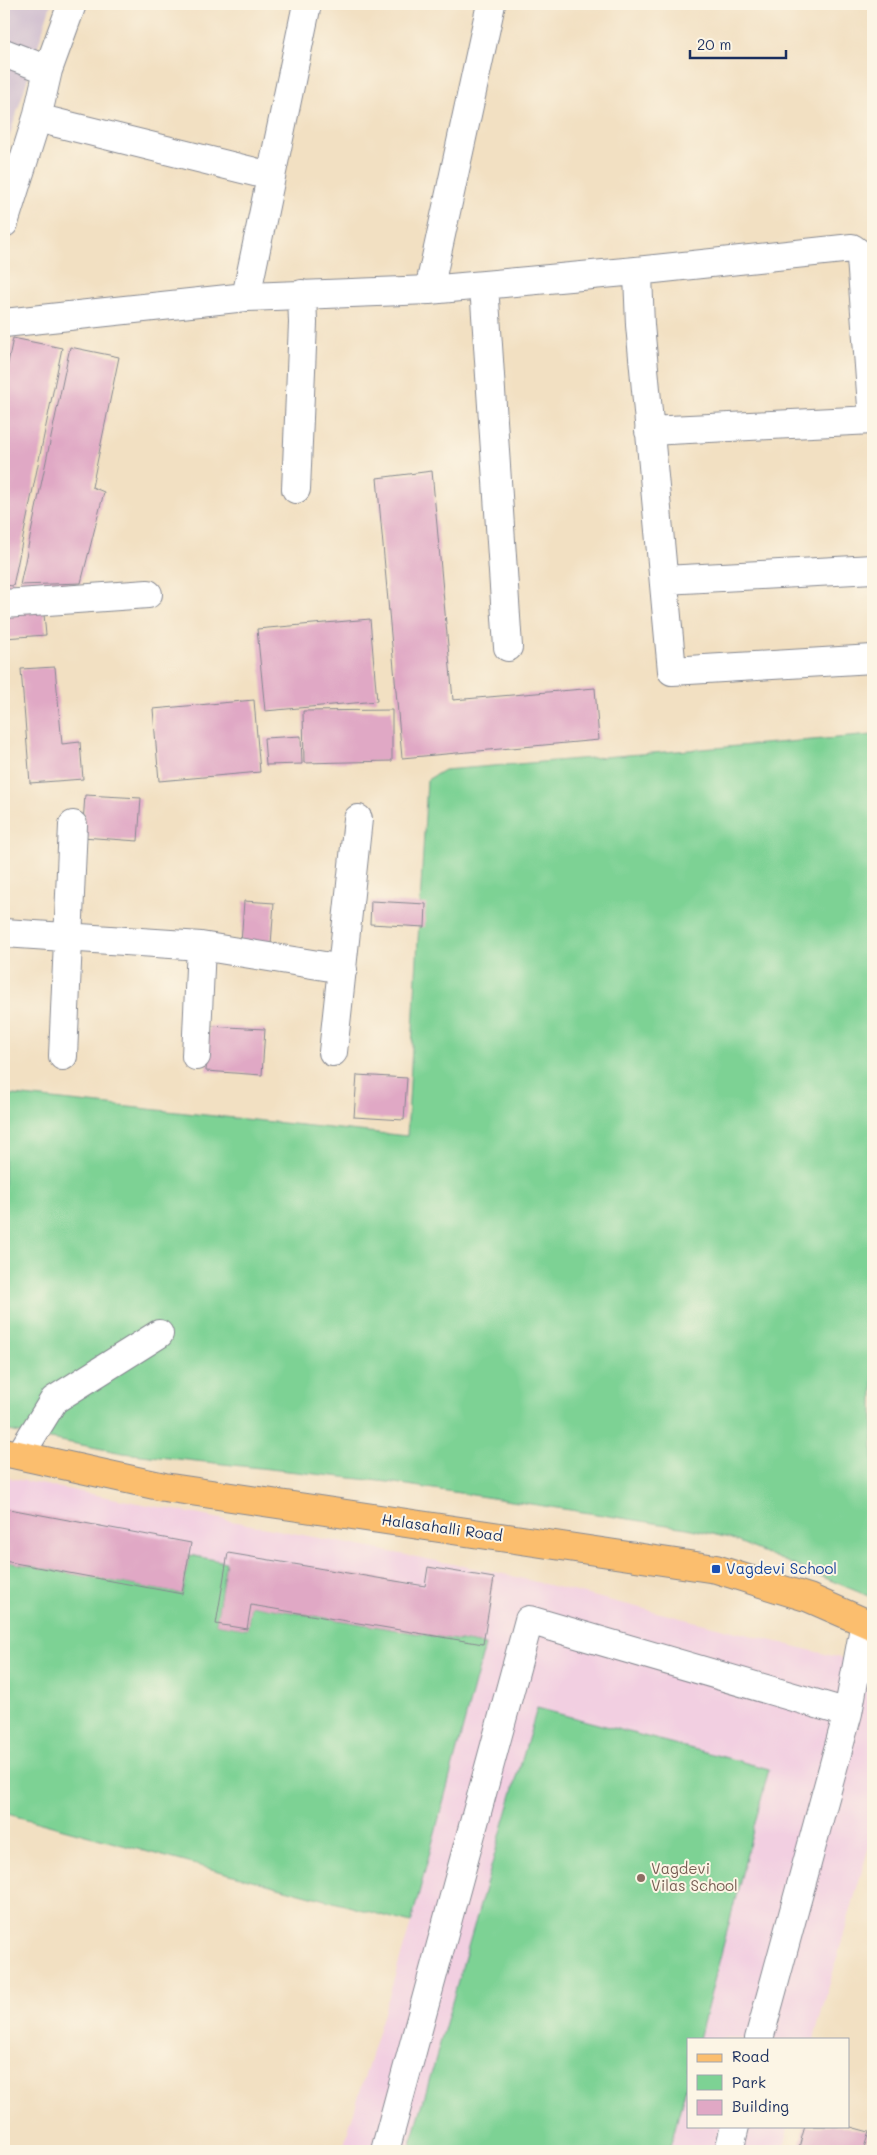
<svg xmlns="http://www.w3.org/2000/svg" width="877" height="2155" font-family="Mali,sans-serif">
<style>
.built{fill:#f2cfe1}
.industrial{fill:#cfbdcf}
.green{fill:#7dd294;stroke:#4c8079}
.building{fill:#e0a8c5}
.lines{fill:none;stroke-linecap:round;stroke-linejoin:round}
.minor-casing{stroke:#868890;stroke-width:30}
.major-casing{stroke:#868890;stroke-width:30}
.minor{stroke:#fff;stroke-width:28}
.major{stroke:#fbbe6e;stroke-width:28}
.transit-dot{fill:#1a4fb4;stroke:#fcf5e5;stroke-width:2}
.education-dot{fill:#8d6e63;stroke:#fcf5e5;stroke-width:2}
.labels{text-anchor:middle;stroke-width:4;stroke-linejoin:round;paint-order:stroke}
.street-label{font-size:15px;fill:#1b2f5e;stroke:#fcf5e5}
.transit-label{font-size:15px;fill:#164399;stroke:#fcf5e5;text-anchor:start}
.education-label{font-size:15px;fill:#785e54;stroke:#fcf5e5;text-anchor:start}
</style>
<rect width="100%" height="100%" fill="#fcf5e5"/>
<filter id="ink" filterUnits="userSpaceOnUse"><feTurbulence type="fractalNoise" baseFrequency=".02" numOctaves="2"/><feDisplacementMap in="SourceGraphic" scale="10" xChannelSelector="R" yChannelSelector="G"/><feConvolveMatrix kernelMatrix="1 2 1 2 8 2 1 2 1" color-interpolation-filters="sRGB"/></filter>
<filter id="wash" filterUnits="userSpaceOnUse"><feTurbulence type="fractalNoise" baseFrequency=".0096" numOctaves="4" result="noise"/><feDisplacementMap in="SourceGraphic" scale="20" xChannelSelector="R" yChannelSelector="G"/><feGaussianBlur stdDeviation="1.12" result="paint"/><feColorMatrix in="noise" values="0 0 0 0 0 0 0 0 0 0 0 0 0 0 0 0 0 1.4 0 .05"/><feComposite in="paint" operator="in"/></filter>
<g filter="url(#wash)">
<rect width="100%" height="100%" fill="#f2e0c2"/>
<path class="built" d="M4 1477 504 1574 873 1666V1832L814 2039H688V2126H789L782 2151H342L411 1923 485 1645 252 1605 247 1629 216 1624 226 1562 190 1555 182 1594 4 1561Z"/>
<path class="industrial" d="M4 4H51L4 154Z"/>
<path class="green" d="M873 735V1598L729 1538 687 1528 388 1482 123 1453 4 1430V1094L407 1136 427 780 444 770Z
M189 1555 226 1562 216 1624 247 1629 251 1605 485 1645 411 1923 4 1813V1561L182 1594Z
M537 1708 769 1769 699 2039H688V2079L669 2151H409Z"/>
<g id="blocks">
<path class="building" d="M13 338 62 348 13 586 4 585V383Z
M70 347 119 357 92 487 104 492 81 583 20 585Z
M432 471 453 700 595 688 599 740 402 758 377 478Z
M43 604 46 635 4 638V607Z
M370 619 377 701 265 711 257 629Z
M55 667 62 744 80 742 83 779 30 783 21 669Z
M254 700 260 772 159 781 153 709Z
M392 710V761L304 763 303 711Z
M301 736 302 764 266 765 264 738Z
M85 795 141 798 138 841 82 837Z
M244 901 274 903 271 945 241 943Z
M371 901 426 904 425 927 370 924Z
M209 1026 265 1029 262 1075 206 1071Z
M357 1075 407 1078 404 1120 354 1117Z
M4 1508 191 1543 182 1594 4 1561Z
M228 1553 425 1586 428 1567 494 1578 483 1644 251 1605 247 1629 216 1624Z
M805 2126H847L869 2132 863 2151H798Z"/>
</g>
</g>
<g filter="url(#ink)">
<use href="#blocks" fill-opacity="0" stroke="#868890" stroke-width="1"/>
<g class="lines">
<g class="minor-casing">
<path id="minor" d="M4 53 48 70
M37 118 271 176
M4 223 37 118 48 70 72 4
M636 271 638 275 640 325 672 671 873 659
M484 285 508 647
M429 290 491 4
M246 297 307 4
M4 323 246 297 429 290 636 271 852 248 860 254 861 258 873 420
M649 431 873 420
M296 489 303 323 302 294
M664 580 873 569
M4 604 148 594
M4 933 201 946 343 969
M333 1052 358 819
M63 1056 73 825
M196 1056 201 946
M20 1455 54 1400 159 1334
M759 2039 848 1713 865 1622
M385 2151 529 1620 848 1713
M729 2151 735 2126"/>
</g>
<g class="major-casing">
<path id="major" d="M4 1452 164 1487 716 1569 809 1598 873 1626"/>
</g>
<use href="#minor" class="minor"/>
<use href="#major" class="major"/>
</g>
</g>
<rect class="transit-dot" x="711" y="1564" width="10" height="10" rx="2.5"/>
<circle class="education-dot" cx="641" cy="1878" r="5"/>
<g class="labels">
<g class="street-label">
<text transform="translate(442 1528) rotate(8)" y="5">Halasahalli Road</text>
</g>
<g class="transit-label">
<text x="726" y="1574">Vagdevi School</text>
</g>
<g class="education-label">
<text x="651" y="1874">Vagdevi<tspan x="651" dy="17">Vilas School</tspan></text>
</g>
</g>
<rect width="877" height="2155" fill="none" stroke="#fcf5e5" stroke-width="20"/>
<rect x="687" y="2038" width="162" height="90" fill="#fcf5e5" stroke="#a2a6af"/>
<rect x="697" y="2054" width="25" height="8" fill="#fbbe6e" stroke="#a2a6af"/>
<text x="732" y="2062" font-size="15" fill="#1b2f5e">Road</text>
<rect x="697" y="2075" width="25" height="15" fill="#7dd294" stroke="#a2a6af"/>
<text x="732" y="2088" font-size="15" fill="#1b2f5e">Park</text>
<rect x="697" y="2100" width="25" height="15" fill="#e0a8c5" stroke="#a2a6af"/>
<text x="732" y="2112" font-size="15" fill="#1b2f5e">Building</text>
<path d="M690 50v8h96v-8" fill="none" stroke="#1b2f5e" stroke-width="2.5"/>
<text x="697" y="50" font-size="15" fill="#1b2f5e" stroke="#fcf5e5" stroke-width="4" paint-order="stroke">20 m</text>
</svg>
